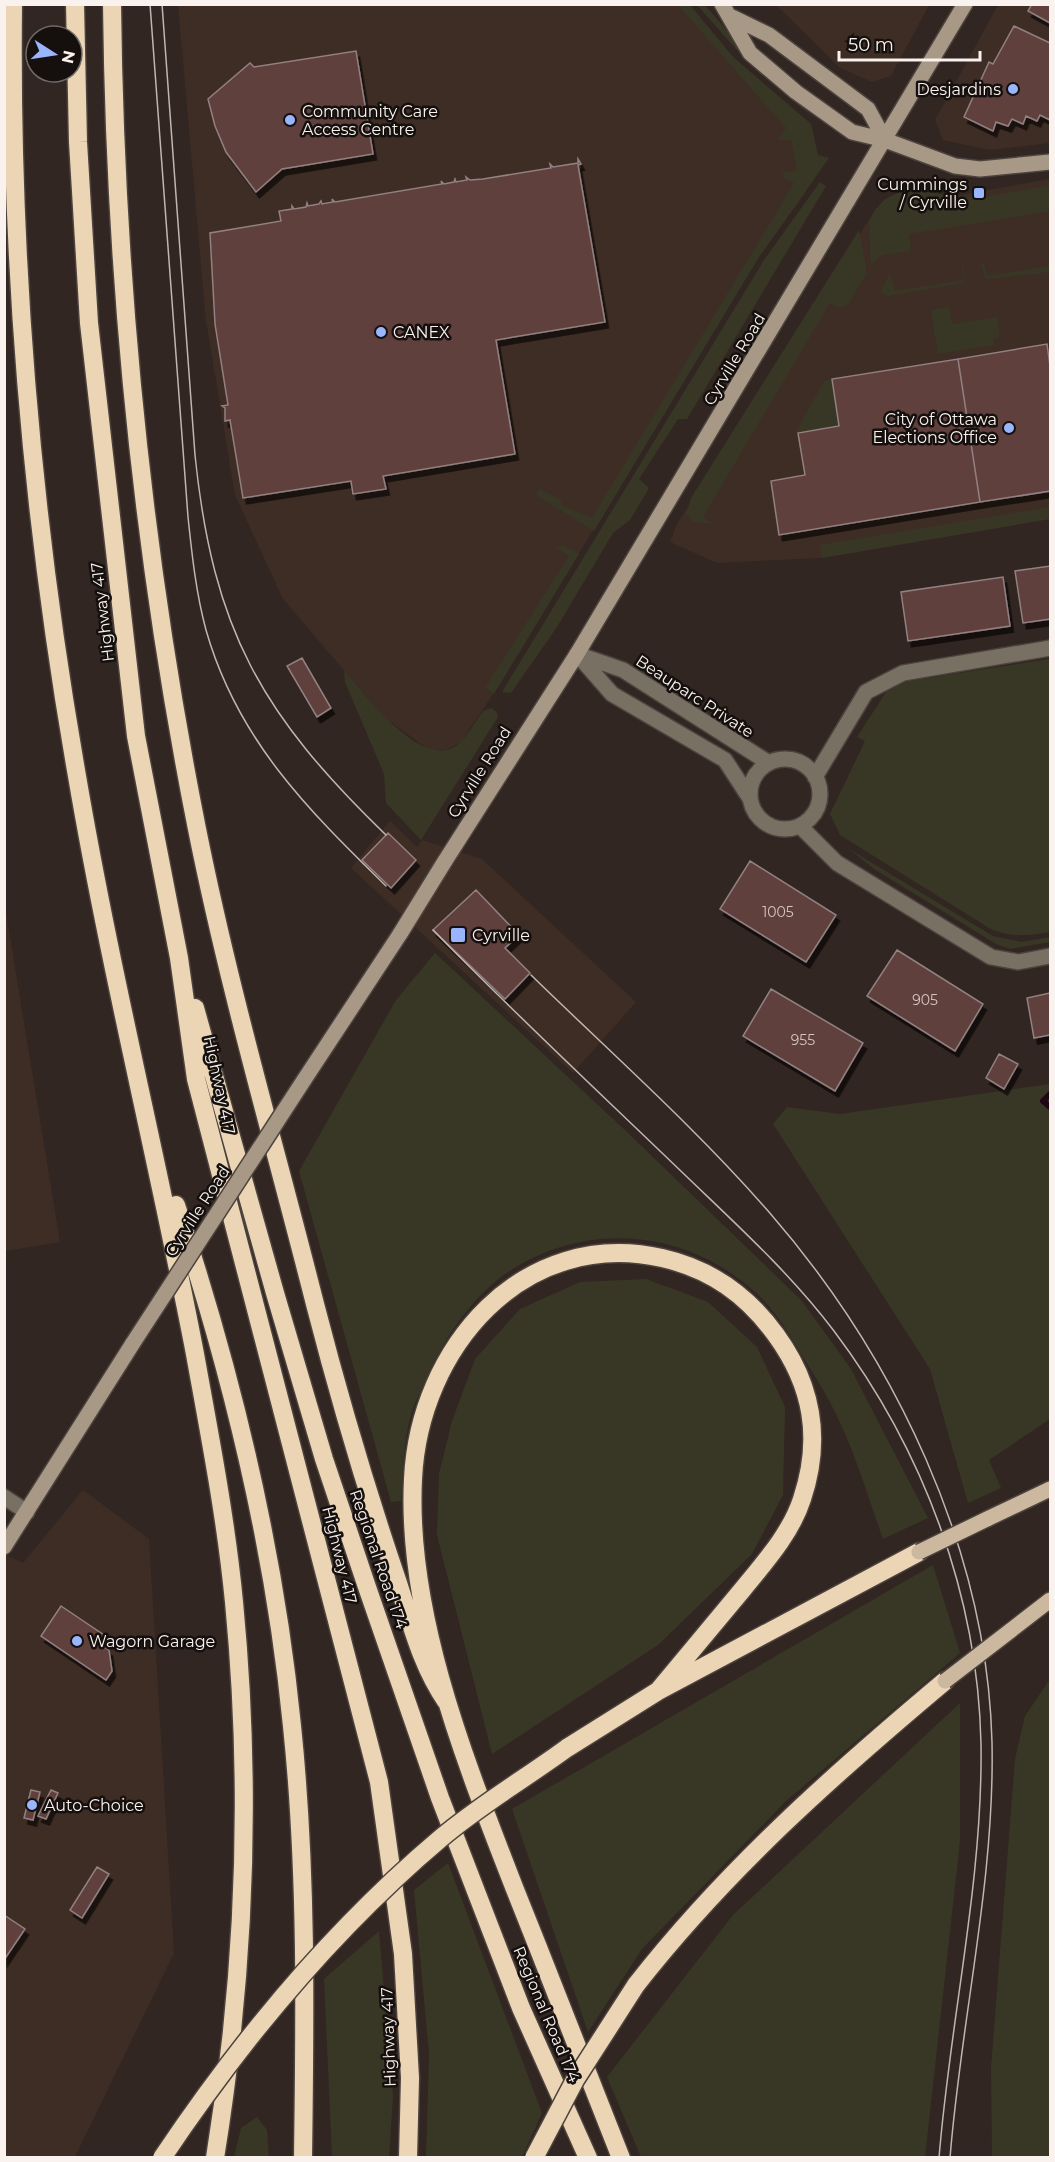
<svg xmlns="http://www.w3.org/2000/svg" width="1055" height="2162" font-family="Montserrat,sans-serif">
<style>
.built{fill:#3e2d25}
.green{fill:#383725}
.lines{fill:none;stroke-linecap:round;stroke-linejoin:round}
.stream{stroke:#210713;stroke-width:6}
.building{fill:#613f3e;stroke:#918181;stroke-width:1.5;filter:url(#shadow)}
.street-casing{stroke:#4d433e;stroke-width:18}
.secondary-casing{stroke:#4d433e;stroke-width:18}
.primary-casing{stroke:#4d433e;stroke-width:18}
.highway-casing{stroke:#4d433e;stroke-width:21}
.street{stroke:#797064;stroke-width:15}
.secondary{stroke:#a79985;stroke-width:15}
.primary{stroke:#cbb89e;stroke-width:15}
.highway{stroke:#ebd5b5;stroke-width:18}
.tram{stroke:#c0b7b3;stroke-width:1.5}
.secondary-bridge-casing{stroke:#4d433e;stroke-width:18;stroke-linecap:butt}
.primary-bridge-casing{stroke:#4d433e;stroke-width:18;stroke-linecap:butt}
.highway-bridge-casing{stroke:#4d433e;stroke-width:21;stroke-linecap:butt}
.secondary-bridge{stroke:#a79985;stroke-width:15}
.primary-bridge{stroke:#cbb89e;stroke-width:15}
.highway-bridge{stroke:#ebd5b5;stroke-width:18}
.poi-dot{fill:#99b5fd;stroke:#15100e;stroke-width:2}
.labels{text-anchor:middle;stroke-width:5;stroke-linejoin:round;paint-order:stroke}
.number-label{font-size:14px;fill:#d3c5c2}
.poi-label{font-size:16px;fill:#f9f2ee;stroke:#15100e;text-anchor:start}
.street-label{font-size:16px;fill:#f9f2ee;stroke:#15100e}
</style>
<defs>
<filter id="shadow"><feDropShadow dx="3.5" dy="6" stdDeviation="0" flood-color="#0009"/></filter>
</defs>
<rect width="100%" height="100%" fill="#312621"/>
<path class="built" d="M178 5H690L733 57 811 124 806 192 759 257 494 693 461 742 446 750H429L384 717 283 599 235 495 206 321Z
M776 5H929L891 76 872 82 840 68Z
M998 5H1050V143L989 150 943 140 935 120Z
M1050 179V519L822 558 717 563 670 542 677 524 875 210Z
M390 821 417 847 422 840 482 859 636 1002 573 1073 351 868Z
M4 900 60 1242 5 1251H4Z
M83 1490 149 1539 174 1953 75 2157H5L4 1554 23 1563Z"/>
<path class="green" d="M678 5H690L733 57 811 124 818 155 829 158 759 257 594 531 536 495 539 488 561 500V505L592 518 794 183 782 177 784 172 797 171 791 140H777L786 128Z
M697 5H705L763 73 825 127 749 64Z
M820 182 826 186 687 419H678L639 479 649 488 630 520 613 533 557 627 511 693 502 692 764 260Z
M1050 185V211L909 234 911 251 882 255 871 264 869 222 875 210 885 199 908 188 950 196 981 198Z
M859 230 867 273 848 305 839 308 830 303 703 517 714 524 694 522 686 514 691 498Z
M981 263H984L987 276 1050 266V272L988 279 985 278Z
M962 266H964L965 283 887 296 880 292 890 274 895 291 964 280Z
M949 307 952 324 997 317 1000 337 993 339 994 345 938 354 931 310Z
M832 379 839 426 796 432 824 381Z
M1050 507V519L822 558 820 545Z
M563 545 579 554 494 694 485 688 569 556 555 547Z
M1050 659V932C1028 936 1010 938 989 928L840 835 830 814 865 741 857 737 886 692 907 681Z
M344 670C364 693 412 757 446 750 463 747 473 724 483 711L491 708 497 712 498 717 421 840 386 803 384 774 345 682Z
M849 849 993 936 1021 942 1050 937V942L1010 949 996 944 874 869Z
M435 953 627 1132 802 1301 851 1369 928 1518 883 1539C868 1497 855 1452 835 1412 826 1393 814 1375 803 1357 789 1334 776 1311 755 1292 685 1228 583 1220 505 1274 470 1299 441 1343 425 1382 420 1393 414 1404 411 1415 403 1443 403 1473 401 1501L391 1502 299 1171 396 1000Z
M1050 1084V1419L989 1460 1001 1488 968 1503 930 1369 773 1124 787 1107 840 1114Z
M646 1279 708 1302 757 1347 785 1407 783 1495 752 1554 658 1645 492 1754 437 1535 439 1474 452 1421 475 1359 520 1309 580 1282Z
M933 1565 960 1653 786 1801 642 1949 588 2032 512 1809Z
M1050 1679V2157H992L991 2068 1015 1759 1025 1716Z
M960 1703V1841L925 2157H641L607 2077 733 1915Z
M448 1863 542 2113 522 2157H426L429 2054 414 1890Z
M379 1931 393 2097 389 2157H332L324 1979Z
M257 2117 267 2130 269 2157H234L241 2128Z"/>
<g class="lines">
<path class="stream" d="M1050 1094 1043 1101 1050 1107"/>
</g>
<path class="building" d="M1032 4H1050V23L1028 11Z
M1014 26 1050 43V120L1040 115 1037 121 1026 116 1023 124 1012 119 1008 126 996 122 993 131 964 117 989 62 993 64Z
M356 51 373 154 282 169 256 192 226 152 215 126 208 99 250 63 254 67Z
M578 159 581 164 578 165 605 322 496 340 515 454 383 476 386 489 353 494 351 481 243 498 230 420 225 421V408L222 406 228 405 215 324 210 233 281 221 279 211 292 209V206L294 209 306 207 307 203 308 206 319 204 321 201 322 204 333 202 332 199 335 202 442 184 441 181 444 184 454 182 455 179 456 182 467 180 466 177 470 180 483 179 551 168 550 164 553 167 578 163Z
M1047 344 1050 366V491L980 502 958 359Z
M958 359 980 502 779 535 771 481 805 475 798 433 839 426 832 379Z
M1050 566V619L1023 623 1015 571Z
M1003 577 1010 626 908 641 901 592Z
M302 658 331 708 317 717 287 666Z
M388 833 416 860 391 888 362 860Z
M750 861 836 915 806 962 720 909Z
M476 890 519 935 505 948 530 973 505 999 433 930Z
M897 950 983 1004 955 1051 867 996Z
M771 989 863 1043 835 1091 743 1036Z
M1050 993V1035L1034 1038 1027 998Z
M999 1054 1018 1064 1004 1089 986 1078Z
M61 1606 107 1637 102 1646 109 1650 112 1671 106 1680 41 1636Z
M31 1790 40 1792 33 1820 24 1818Z
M51 1790 58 1793 46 1819 38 1816Z
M97 1867 109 1874 82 1918 70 1910Z
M4 1915 25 1929 4 1960Z"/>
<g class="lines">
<g class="street-casing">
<path id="street" d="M577 654 612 694 725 760 749 797
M580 655 623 670 769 763
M750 794a35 35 0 1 1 70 0a35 35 0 1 1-70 0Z
M815 777 866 692 903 673 1050 648
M800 826 837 863 991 957 1018 962 1050 956
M4 1497 27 1512"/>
</g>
<g class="secondary-casing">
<path id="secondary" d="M722 4 750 53 796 92 852 132 885 140 955 166 980 169 1050 162
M732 17 769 35 868 109 885 140
M445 861 577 654 965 4
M304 1080 400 934
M4 1547 133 1343"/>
</g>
<g class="primary-casing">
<path id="primary" d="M987 1519 1050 1489
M1010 1631 1050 1600"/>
</g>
<g class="highway-casing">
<path id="highway" d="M13 4C10 264 32 521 77 776 110 970 158 1161 195 1354 210 1437 226 1519 234 1602 252 1788 245 1974 215 2158
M75 4 78 142 89 323 136 736 179 958 196 1079 379 1782 403 1954 410 2078 408 2158
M112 4C115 281 143 558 197 829 229 989 275 1146 315 1304 339 1397 366 1489 397 1580 411 1622 421 1665 446 1701
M195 1008 275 1293 324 1459 367 1587 440 1798 521 2008 588 2158
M176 1205C231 1371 275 1552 292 1726 307 1869 305 2014 303 2158
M567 1748 658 1691 919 1552
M636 1985C726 1870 833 1775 945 1681
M621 2158C585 2067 550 1977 514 1887 466 1763 406 1615 413 1479 419 1348 523 1227 662 1258 711 1269 747 1295 776 1335 813 1386 822 1439 802 1499 791 1533 765 1562 743 1589 715 1623 686 1657 658 1691"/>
</g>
<use href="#street" class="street"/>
<use href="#secondary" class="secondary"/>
<use href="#primary" class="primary"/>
<use href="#highway" class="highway"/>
<path class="tram" d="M150 4 188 517C192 555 196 593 206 630 237 739 307 809 386 886
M162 4 195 455C213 630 261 714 386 835
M433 930C515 1014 601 1094 685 1175 737 1225 791 1274 834 1331 923 1449 978 1595 981 1744 983 1882 950 2020 939 2158
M531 975C611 1053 696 1128 769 1212 895 1357 987 1549 992 1742 995 1881 961 2019 950 2158"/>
<g class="secondary-bridge-casing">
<path id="secondary-bridge" d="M400 934 445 861
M133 1343 304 1080"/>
</g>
<g class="primary-bridge-casing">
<path id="primary-bridge" d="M919 1552 987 1519
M945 1681 1010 1631"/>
</g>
<g class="highway-bridge-casing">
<path id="highway-bridge" d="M162 2158C241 2040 332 1930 441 1838 480 1805 526 1778 567 1748
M534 2158 575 2080 636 1985"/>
</g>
<use href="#secondary-bridge" class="secondary-bridge"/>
<use href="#primary-bridge" class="primary-bridge"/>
<use href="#highway-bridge" class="highway-bridge"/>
</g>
<g class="poi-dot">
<circle cx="1013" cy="89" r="6"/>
<circle cx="290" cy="120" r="6"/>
<rect x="973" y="187" width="12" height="12" rx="3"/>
<circle cx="381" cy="332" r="6"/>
<circle cx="1009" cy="428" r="6"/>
<rect x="450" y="927" width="16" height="16" rx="3"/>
<circle cx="77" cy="1641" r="6"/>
<circle cx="32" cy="1805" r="6"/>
</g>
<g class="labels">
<g class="number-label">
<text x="778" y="917">1005</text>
<text x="925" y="1005">905</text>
<text x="803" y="1045">955</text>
</g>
<g class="poi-label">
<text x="1001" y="95" text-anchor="end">Desjardins</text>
<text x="302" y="117">Community Care<tspan x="302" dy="18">Access Centre</tspan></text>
<text x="967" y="190" text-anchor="end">Cummings<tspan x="967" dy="18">/ Cyrville</tspan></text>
<text x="393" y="338">CANEX</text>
<text x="997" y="425" text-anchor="end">City of Ottawa<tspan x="997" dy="18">Elections Office</tspan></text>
<text x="472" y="941">Cyrville</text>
<text x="89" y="1647">Wagorn Garage</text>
<text x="44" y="1811">Auto-Choice</text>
</g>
<g class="street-label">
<text transform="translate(734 359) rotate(-59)" y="6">Cyrville Road</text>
<text transform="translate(102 612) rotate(-97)" y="6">Highway 417</text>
<text transform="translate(695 696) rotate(33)" y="6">Beauparc Private</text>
<text transform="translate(479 772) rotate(-58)" y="6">Cyrville Road</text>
<text transform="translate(220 1085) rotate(78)" y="6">Highway 417</text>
<text transform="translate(197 1211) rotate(-57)" y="6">Cyrville Road</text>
<text transform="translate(340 1555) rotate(76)" y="6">Highway 417</text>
<text transform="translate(379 1559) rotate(71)" y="6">Regional Road 174</text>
<text transform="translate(547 2014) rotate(67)" y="6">Regional Road 174</text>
<text transform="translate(388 2037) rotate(-92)" y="6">Highway 417</text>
</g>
</g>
<rect width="1055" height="2162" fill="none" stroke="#f9f2ee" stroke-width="12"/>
<g transform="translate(54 54) rotate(102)"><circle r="28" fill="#15100e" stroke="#706a68" stroke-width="1.5"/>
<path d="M0-4.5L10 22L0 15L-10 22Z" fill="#99b5fd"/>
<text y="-9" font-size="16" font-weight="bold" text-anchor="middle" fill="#f9f2ee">N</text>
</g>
<path d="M839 51v9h141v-9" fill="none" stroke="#f9f2ee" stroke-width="3"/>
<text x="848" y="51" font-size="18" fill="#f9f2ee" stroke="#15100e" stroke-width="4.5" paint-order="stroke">50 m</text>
</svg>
